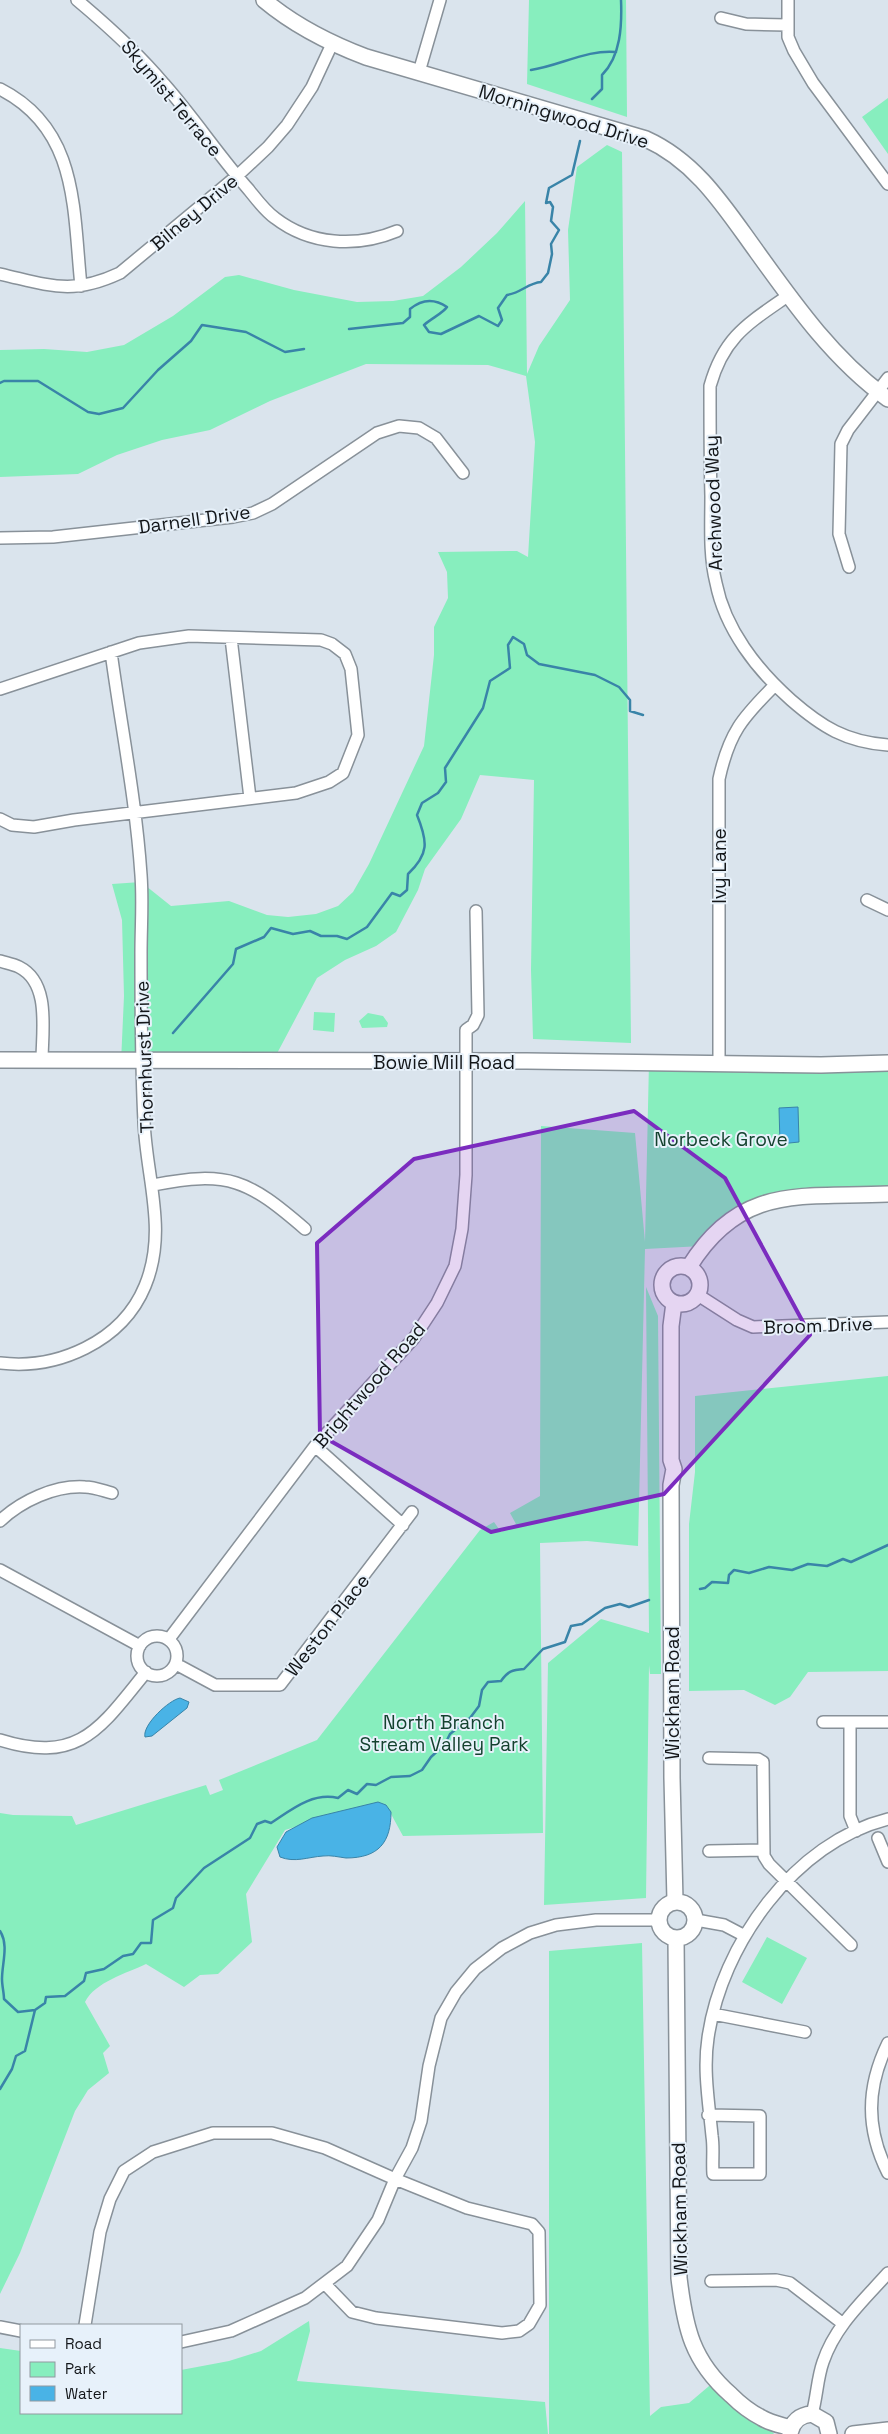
<svg xmlns="http://www.w3.org/2000/svg" width="888" height="2434" font-family="'Space Grotesk',sans-serif">
<style>
.green{fill:#87eebe}
.water{fill:#49b3e6;stroke:#3984a8}
.lines{fill:none;stroke-linecap:round;stroke-linejoin:round}
.stream{stroke:#3984a8;stroke-width:2.5}
.street-casing{stroke:#889199;stroke-width:14}
.secondary-casing{stroke:#889199;stroke-width:18}
.street{stroke:#fff;stroke-width:11}
.secondary{stroke:#fff;stroke-width:15}
.marked{fill:#7b2cbf;fill-opacity:0.2;stroke:#7b2cbf;stroke-width:4;stroke-linejoin:round}
.labels{text-anchor:middle;stroke-width:4;stroke-linejoin:round;paint-order:stroke}
.street-label{font-size:19px;fill:#131619;stroke:#e7f1fa}
.park-label{font-size:19px;fill:#14422f;stroke:#e7f1fa}
</style>
<rect width="100%" height="100%" fill="#dae4ed"/>
<path class="green" d="M529 0H626L627 117 527 84Z
M888 98V154L862 117Z
M607 145 622 152 631 1043 533 1039 531 970 534 780 480 775 461 819 425 869 418 890 396 932 376 946 345 960 317 978 273 1061 121 1062 124 996 122 920 112 884 141 882 171 906 229 901 267 915 288 917 316 914 338 906 353 892 369 864 424 746 434 655V627L448 598 447 572 438 552 517 551 528 557 535 442 526 376 488 365 366 364 270 401 210 430 162 440 117 455 78 474 0 477V350L44 349 87 352 124 345 173 316 225 277 239 275 294 290 357 302 393 301 423 296 461 267 497 233 525 201 527 374 539 346 570 300 568 230 577 167Z
M314 1012 335 1013 334 1032 313 1030Z
M368 1013 383 1016 388 1023 387 1027 362 1028 359 1021Z
M649 1062 888 1063V1194L769 1201 702 1246 645 1249 638 1546 587 1541 540 1543 543 1833 403 1836 391 1814 373 1804 285 1830 246 1894 252 1942 218 1974 200 1975 184 1987 146 1964C127 1973 95 1982 85 2002L110 2046 103 2053 109 2073 88 2090 75 2111 20 2253 0 2294V1813L13 1815 72 1816 76 1825 206 1785 210 1795 223 1790 219 1780 317 1740 480 1530 494 1522 501 1532 516 1524 510 1513 540 1496 541 1126 635 1133 645 1242Z
M646 1287 658 1316 661 1674H650L649 1665 646 1898 544 1905 548 1663 601 1619 649 1633Z
M888 1376V1671L808 1672 790 1697 775 1705 744 1690 689 1691V1524L695 1472V1396Z
M767 1937 807 1958 782 2004 742 1982Z
M642 1943 650 2416 661 2407 689 2403 715 2381 762 2419 774 2434H549V1951Z
M309 2321 310 2331 297 2381 545 2402 548 2434H0V2348L21 2351V2413H181V2370L229 2361 261 2351Z"/>
<path class="water" d="M798 1107 799 1142 780 1144 779 1108Z
M180 1698 189 1702 187 1708 152 1736 145 1737C142 1725 169 1700 180 1698Z
M378 1802 386 1805 391 1812C391 1842 379 1858 346 1858 338 1857 331 1855 323 1856 308 1857 295 1863 280 1857L277 1847 286 1832 312 1818Z"/>
<g class="lines">
<path class="stream" d="M531 70C559 66 588 49 616 52
M592 99 602 89V75C621 56 622 25 621 0
M349 329 403 323 410 317V309C422 299 434 298 447 307 443 313 432 318 424 325L429 332 441 334 479 316 498 326 502 320 498 308 507 295C521 293 528 283 541 282L548 273 552 254 551 244 559 230 551 221 553 207 550 202 546 203 549 188 572 175 580 141
M0 383 4 381H38L88 412 99 414 123 408 158 370 191 341 202 325 246 332 285 352 304 349
M173 1033 233 964 236 949 264 937 271 928 293 934 310 931 321 936H337L347 939 367 927 392 893 400 896 407 890 408 874C429 854 428 842 417 815L422 803 438 793 446 782 445 768 483 708 490 681 510 668 508 645 513 637 524 644 527 655 539 664 595 675 619 687 630 700V711L643 715
M700 1589 705 1588 712 1582 728 1583 729 1575 734 1570 749 1573 769 1567 792 1570 808 1564 827 1566 843 1559 851 1562 888 1545
M0 1931C9 1945 2 1963 2 1979 2 1986 4 1993 4 1999L18 2012 35 2010 45 2003 46 1997 65 1996 84 1981 86 1973 104 1969 123 1956 133 1954 141 1943H151L153 1920 173 1908 176 1898 204 1868 250 1838 257 1824 265 1821 271 1823C291 1810 312 1792 338 1798L348 1790 357 1794 367 1784 376 1785 391 1777 410 1776 422 1770 431 1757 445 1744 450 1734 470 1718 479 1706 482 1690 488 1682 501 1681C508 1671 512 1670 524 1669L543 1649 565 1642 571 1626 582 1624 605 1608 620 1604 629 1607 649 1600
M0 2089 12 2069 16 2056 25 2051 35 2010"/>
<g class="street-casing">
<path id="street" d="M77 0C108 26 138 53 164 84 194 118 219 156 249 190 257 200 265 211 275 218 310 245 356 248 397 231
M788 0V37L794 51 813 83 888 184
M721 18 746 24 787 25
M419 72 440 0
M0 89C79 129 73 210 81 286
M0 274C49 285 71 296 120 273L237 176 268 147 287 125 312 87 332 44
M789 295C749 323 724 336 710 386 710 423 710 460 711 496 711 526 709 555 716 583 725 629 757 670 791 700 822 727 846 742 888 745
M0 538 53 537 233 517 253 513 272 504 377 433 399 426 419 428 436 438 463 473
M849 567 839 534 841 444 848 430 888 378
M231 638 250 798
M0 689 139 643 189 636 321 640 332 644 345 654 351 669 358 735 343 773 329 782 296 793 74 820 34 827 12 825 0 819
M867 900 888 910
M0 961C6 963 13 964 19 967 51 983 42 1031 42 1061
M719 1065V779C729 733 742 718 775 685
M153 1185C229 1170 248 1180 305 1229
M698 1295 737 1320 753 1327 888 1322
M0 1363C57 1370 122 1342 145 1286 168 1231 146 1177 144 1121 141 1065 141 1009 141 953 141 927 143 901 141 875 136 800 121 726 111 652
M315 1446 403 1525
M0 1521C21 1501 55 1485 85 1487 94 1487 104 1491 112 1493
M0 1570 140 1646
M137 1656a20 20 0 1 1 40 0a20 20 0 1 1-40 0Z
M169 1639 315 1446 414 1338 437 1303 455 1266 462 1229 466 1175V1030L473 1025 478 1015 476 911
M176 1664 215 1685H280L412 1512
M823 1722H850
M0 1740C80 1765 101 1727 146 1672
M709 1758 758 1759 763 1762 764 1856 769 1864 851 1945
M856 1831 850 1816V1722H888
M878 1838 888 1862
M709 1851 764 1850
M696 1920 724 1925 745 1936
M713 2014 805 2032
M888 2043C866 2088 866 2129 888 2173
M708 2115 760 2116V2174H713C712 2161 714 2148 712 2136 709 2104 703 2070 708 2038 721 1945 795 1842 888 1819
M711 2281 776 2280 790 2283 842 2323
M85 2325 100 2232 110 2199 124 2171 153 2152 213 2133H272L325 2148 395 2179 467 2208 532 2224 539 2232 540 2305 529 2324 519 2331 502 2333 376 2318 352 2312 325 2284
M0 2327 21 2331
M181 2342 231 2331 305 2298 347 2266 378 2220 395 2179 412 2148 421 2121 429 2066 441 2018 456 1992 475 1969 502 1948 530 1933 556 1925 596 1920H658
M812 2414C817 2397 817 2379 823 2362 835 2326 863 2301 888 2273"/>
</g>
<g class="secondary-casing">
<path id="secondary" d="M264 0C295 26 329 43 366 57L646 139C697 162 725 208 757 252 795 305 834 360 888 399
M0 1060 527 1061 821 1065 888 1063
M662 1285a19 19 0 1 1 38 0a19 19 0 1 1-38 0Z
M689 1267C741 1183 802 1198 888 1194
M674 1303 671 1326V1460L674 1469 671 1485 672 1778 675 1901
M659 1920a18 18 0 1 1 36 0a18 18 0 1 1-36 0Z
M676 1938 679 2278C685 2328 692 2361 731 2395 740 2404 750 2412 762 2418 770 2423 781 2425 791 2428
M790 2434C792 2421 800 2415 812 2414L826 2422 829 2434
M853 2434 888 2430"/>
</g>
<use href="#street" class="street"/>
<use href="#secondary" class="secondary"/>
</g>
<path class="marked" d="M634 1111 725 1178 810 1335 664 1494 491 1532 320 1435 317 1243 414 1159Z"/>
<g class="labels">
<g class="street-label">
<text transform="translate(172 98) rotate(50)" y="7">Skymist Terrace</text>
<text transform="translate(564 116) rotate(17)" y="7">Morningwood Drive</text>
<text transform="translate(194 212) rotate(-40)" y="7">Bilney Drive</text>
<text transform="translate(713 503) rotate(-92)" y="7">Archwood Way</text>
<text transform="translate(194 519) rotate(-8)" y="7">Darnell Drive</text>
<text transform="translate(719 866) rotate(-90)" y="7">Ivy Lane</text>
<text transform="translate(144 1057) rotate(-92)" y="7">Thornhurst Drive</text>
<text x="444" y="1069">Bowie Mill Road</text>
<text transform="translate(818 1325) rotate(-2)" y="7">Broom Drive</text>
<text transform="translate(369 1385) rotate(-49)" y="7">Brightwood Road</text>
<text transform="translate(327 1625) rotate(-52)" y="7">Weston Place</text>
<text transform="translate(672 1693) rotate(-90)" y="7">Wickham Road</text>
<text transform="translate(679 2209) rotate(-91)" y="7">Wickham Road</text>
</g>
<g class="park-label">
<text x="721" y="1146">Norbeck Grove</text>
<text x="444" y="1729">North Branch<tspan x="444" dy="22">Stream Valley Park</tspan></text>
</g>
</g>
<rect x="20" y="2324" width="162" height="90" fill="#e7f1fa" stroke="#9299a0"/>
<rect x="30" y="2340" width="25" height="8" fill="#ffffff" stroke="#9299a0"/>
<text x="65" y="2349" font-size="15" fill="#131619">Road</text>
<rect x="30" y="2362" width="25" height="15" fill="#87eebe" stroke="#9299a0"/>
<text x="65" y="2374" font-size="15" fill="#131619">Park</text>
<rect x="30" y="2386" width="25" height="15" fill="#49b3e6" stroke="#9299a0"/>
<text x="65" y="2399" font-size="15" fill="#131619">Water</text>
</svg>
